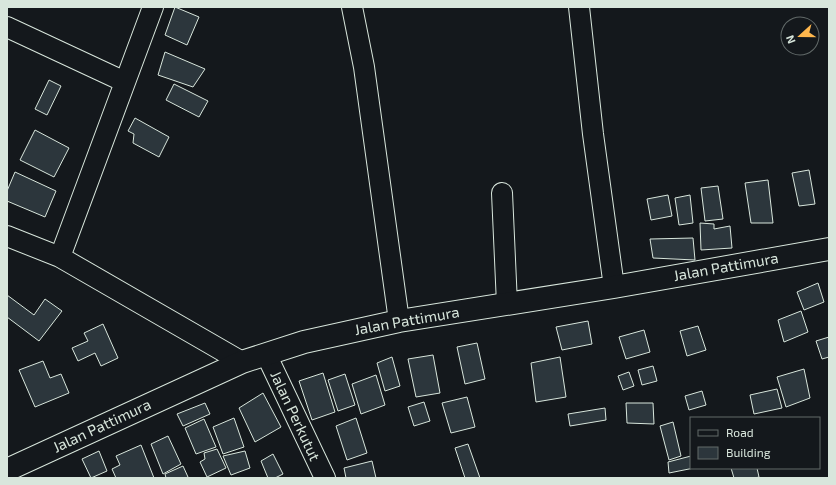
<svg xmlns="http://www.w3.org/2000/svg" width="836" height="485" font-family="'Exo 2',sans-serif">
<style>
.building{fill:#2c363c;stroke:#d8e6dc}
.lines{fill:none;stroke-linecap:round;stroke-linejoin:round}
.minor-casing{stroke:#d8e6dc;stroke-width:22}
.major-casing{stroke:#d8e6dc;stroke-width:24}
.minor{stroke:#14181c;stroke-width:20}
.major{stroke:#14181c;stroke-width:22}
.labels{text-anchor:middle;stroke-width:3;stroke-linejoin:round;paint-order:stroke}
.street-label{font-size:15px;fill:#d8e6dc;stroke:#14181c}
</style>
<rect width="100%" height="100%" fill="#14181c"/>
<path class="building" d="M175 7 199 17 187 45 165 35Z
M165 52 205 69 193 87 158 75Z
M49 80 61 86 47 115 35 109Z
M174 84 208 101 199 117 166 100Z
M135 118 169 137 159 157 133 143 134 134 128 131Z
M35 130 69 148 54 177 20 160Z
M809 170 815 204 799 206 792 173Z
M15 172 56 191 45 217 7 201V191Z
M768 180 773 223H751L745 183Z
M718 186 723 219 705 221 701 188Z
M668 195 672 216 651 220 647 199Z
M690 195 693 223 679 225 675 198Z
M700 223 714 224V229L730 226 732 248 701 250Z
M693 238 695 260 653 258 650 239Z
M818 283 824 302 804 310 797 292Z
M7 295 34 315 45 299 62 311 39 341 7 317Z
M801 311 808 332 784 342 778 320Z
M588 321 592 344 562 350 556 327Z
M103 324 118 358 101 366 95 353 78 361 72 348 88 341 84 333Z
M698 326 706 350 687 356 680 331Z
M644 330 650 352 626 359 619 337Z
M829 337V357L822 359 816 341Z
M477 343 485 379 465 384 457 347Z
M433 355 440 393 416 397 408 359Z
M392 357 400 386 385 391 377 363Z
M560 357 566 397 536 402 531 363Z
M43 361 50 378 61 374 69 393 35 407 19 370Z
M653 366 657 381 642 385 638 370Z
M804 369 810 398 786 407 777 377Z
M629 372 634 386 623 390 618 376Z
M323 373 335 412 312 420 299 381Z
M345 374 355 405 338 411 328 380Z
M376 375 385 405 361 414 352 384Z
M777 389 782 408 754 414 750 395Z
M702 391 706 405 689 410 685 396Z
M263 393 281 427 255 442 239 408Z
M467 397 475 427 451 433 442 403Z
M424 402 430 421 414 426 408 407Z
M205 403 210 414 183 426 177 414Z
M626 403H653L654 424 627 423Z
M605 408 606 420 570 426 568 414Z
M234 418 244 447 223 454 213 427Z
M356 418 367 453 347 460 336 426Z
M204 419 216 447 196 454 185 428Z
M673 422 681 456 669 460 660 426Z
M168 436 181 464 163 474 151 444Z
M468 444 480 478H465L455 448Z
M141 445 154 478H116L112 469 120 465 116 456Z
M217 449 226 468 207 477 200 462 205 459 204 453Z
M99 451 107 471 91 478 82 459Z
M245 451 250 468 231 475 223 456Z
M273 454 283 474 275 478H268L261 461Z
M691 456V468H694L669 473 668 462Z
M372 461 376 478H346L344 468Z
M183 466 188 477 185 478H166L165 474Z
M731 468H757L759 477 755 478H734Z"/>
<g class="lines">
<g class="minor-casing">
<path id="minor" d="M352 7 364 67 399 321
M579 7 593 134 614 287
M7 27 125 82
M502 193 507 304
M7 236 60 257 242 362
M60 257 153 7
M266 354 325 478"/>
</g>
<g class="major-casing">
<path id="major" d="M7 470 242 362 304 342 399 321 614 287 829 249"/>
</g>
<use href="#minor" class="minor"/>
<use href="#major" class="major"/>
</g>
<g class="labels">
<g class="street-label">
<text transform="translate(726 267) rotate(-10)" y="5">Jalan Pattimura</text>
<text transform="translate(407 321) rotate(-10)" y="5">Jalan Pattimura</text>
<text transform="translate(295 416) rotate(65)" y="5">Jalan Perkutut</text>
<text transform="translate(102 426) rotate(-25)" y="5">Jalan Pattimura</text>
</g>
</g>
<rect width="836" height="485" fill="none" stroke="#d8e6dc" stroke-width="16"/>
<rect x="690" y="417" width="130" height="52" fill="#14181c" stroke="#626a69"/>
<rect x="698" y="430" width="20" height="6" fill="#14181c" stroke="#626a69"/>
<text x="726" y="437" font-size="12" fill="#d8e6dc">Road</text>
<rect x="698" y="447" width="20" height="12" fill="#2c363c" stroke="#626a69"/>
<text x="726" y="457" font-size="12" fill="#d8e6dc">Building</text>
<g transform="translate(800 36) rotate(249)"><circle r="19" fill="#14181c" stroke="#626a69"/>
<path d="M0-3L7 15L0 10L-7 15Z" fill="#ffb74d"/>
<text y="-6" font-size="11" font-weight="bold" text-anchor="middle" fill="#d8e6dc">N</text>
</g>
</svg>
